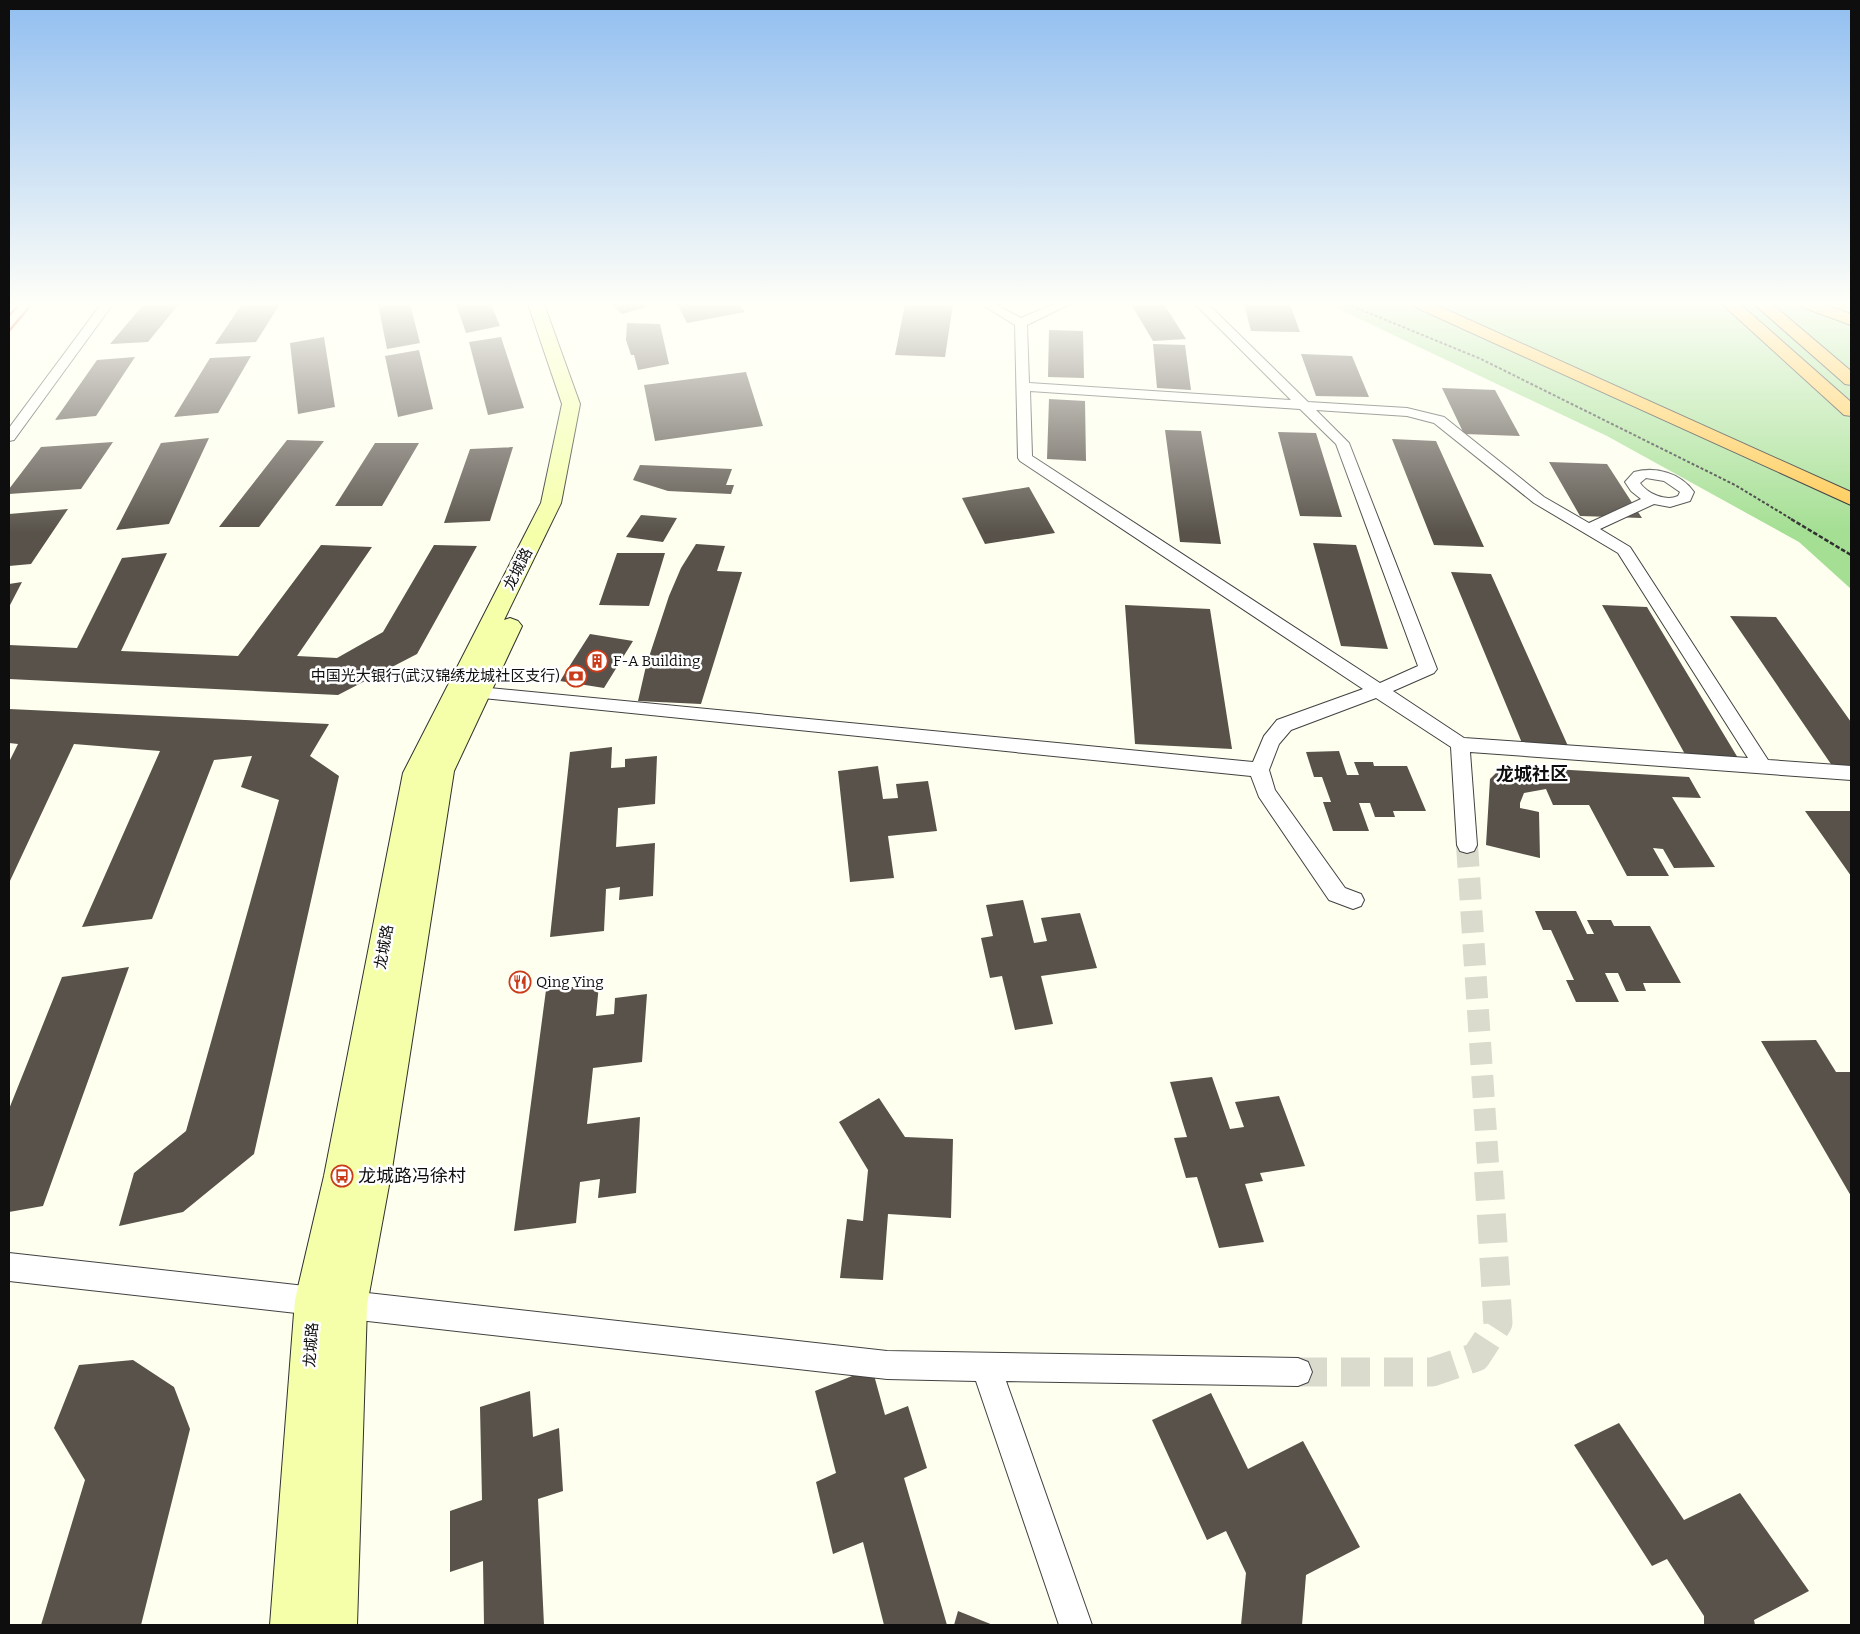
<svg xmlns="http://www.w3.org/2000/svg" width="1860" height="1634" font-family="Bitter,'Noto Sans SC',serif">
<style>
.forest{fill:#a4df93}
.building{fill:#58524a}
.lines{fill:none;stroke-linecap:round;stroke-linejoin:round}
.street-tunnel-far1{stroke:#dadbcd;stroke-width:22;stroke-dasharray:22 11;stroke-linecap:butt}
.street-tunnel{stroke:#dadbcd;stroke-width:29;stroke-dasharray:29 14;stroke-linecap:butt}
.street-casing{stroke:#414141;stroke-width:2}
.secondary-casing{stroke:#303030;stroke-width:2}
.highway-casing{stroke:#1f1f1f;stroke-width:2}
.path-far1{stroke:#303030;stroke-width:2;stroke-dasharray:3 2;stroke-linecap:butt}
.path{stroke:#303030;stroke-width:2.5;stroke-dasharray:4.5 2;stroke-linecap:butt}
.street{fill:#fff;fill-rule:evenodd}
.secondary{fill:#f5ffaa;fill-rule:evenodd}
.highway{fill:#ffc84d;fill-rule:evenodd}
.rail{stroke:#ca3b1a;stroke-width:2.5}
.labels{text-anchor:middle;stroke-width:5;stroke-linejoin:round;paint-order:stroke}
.street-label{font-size:15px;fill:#0e0e0e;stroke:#fff}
.poi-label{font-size:15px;fill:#0e0e0e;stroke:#fff;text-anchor:start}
.quarter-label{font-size:18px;font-weight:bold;fill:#0e0e0e;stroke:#fff}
.near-poi-label{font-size:18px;fill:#0e0e0e;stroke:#fff;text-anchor:start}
</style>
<rect width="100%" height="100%" fill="#feffef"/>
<path class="forest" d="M1328 304H1851V589L1799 542 1607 436Z"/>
<path class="building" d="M144 304H179L148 342 110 344Z
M242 304H280L256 342 215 344Z
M378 304H410L420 343 387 349Z
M456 304H491L500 326 466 333Z
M611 304H646V307L622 314Z
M677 304H739L745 312 687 323Z
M905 304H953L945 357 895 355Z
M1131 304H1164L1186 339 1153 341Z
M1244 304H1290L1300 332 1251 331Z
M627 323 660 324 669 364 638 370 634 355H631L626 340Z
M1049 330 1083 331 1084 378 1048 377Z
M324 337 335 407 298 414 290 343Z
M501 337 524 408 488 415 469 342Z
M1153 344 1185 345 1191 390 1157 388Z
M419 350 433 409 398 417 385 356Z
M1301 354 1352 356 1369 397 1316 396Z
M251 356 218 413 174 417 210 358Z
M135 357 96 416 55 420 97 360Z
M746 372 763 426 655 441 644 385Z
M1442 388 1495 390 1520 436 1464 434Z
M1049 399 1085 401 1086 461 1047 459Z
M1165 430 1201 431 1221 544 1180 542Z
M1278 432 1316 433 1342 517 1300 516Z
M209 438 169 524 116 530 161 443Z
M1392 439 1436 441 1484 547 1434 545Z
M287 440 324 441 259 527H219Z
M113 442 81 489 9 494V489L41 447Z
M375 443H419L382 506H335Z
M513 447 490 521 444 523 470 449Z
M1549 462 1607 464 1642 518 1580 516Z
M640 465 732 469 726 485H734L731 494 668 491 633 480Z
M1029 487 1055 533 985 544 962 498Z
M68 509 31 564 9 566V514Z
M641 515 677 518 663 542 626 537Z
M1313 543 1356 545 1388 649 1341 646Z
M696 544 725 546 717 571 742 572 701 704 638 701 646 666 669 596 681 568Z
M321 545 372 547 297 656 337 658 383 632 434 545 477 546 417 654 338 695 9 679V645L77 648 122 558 167 553 121 651 238 656Z
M617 553H665L649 606 599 605Z
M1451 572 1491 574 1568 746 1522 743Z
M22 582 9 607V584Z
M1125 605 1210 609 1232 749 1135 744Z
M1602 605 1647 607 1738 758 1686 756Z
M1730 616 1776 617 1851 722V771L1835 770Z
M590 634 633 641 604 688 560 681Z
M9 709 329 724 310 756 339 776 254 1154 183 1212 119 1226 134 1173 186 1131 279 800 241 787 252 756 214 760 152 919 82 927 160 751 74 744 9 883V762L18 744 9 743Z
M612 747 611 768 625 767V759L657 756 655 804 618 808 616 847 655 843 653 896 619 900 620 887 606 889 604 931 550 937 570 752Z
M1339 751 1347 775H1359L1354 762H1373L1374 766H1407L1426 811H1393L1395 817H1375L1370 803H1359L1369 831H1333L1323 802H1331L1322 777H1314L1306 752Z
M878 766 883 799 898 798 896 784 928 781 937 831 888 836 894 878 850 882 838 771Z
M1519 767 1689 777 1701 798 1672 797 1715 867 1674 868 1663 849 1653 848 1669 876H1627L1589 805H1553L1546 789 1524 793 1520 803V808L1539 812 1540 858 1486 845 1490 779 1499 770Z
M1805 811H1851V876Z
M1023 900 1034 943 1047 941 1041 918 1080 913 1097 968 1041 976 1053 1024 1015 1030 1002 976 990 978 981 938 993 936 986 905Z
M1535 911H1576L1587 934H1594L1587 920H1611L1614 926H1650L1681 983H1643L1646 991H1626L1618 973H1605L1619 1002H1576L1566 980H1574L1551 930H1543Z
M129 967 43 1206 9 1212V1109L62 977Z
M599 984 596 1016 614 1014 615 998 647 994 642 1062 593 1068 587 1124 640 1117 636 1193 598 1198 600 1179 580 1182 576 1223 514 1231 546 990Z
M1816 1040 1836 1072H1851V1196L1761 1041Z
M1212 1077 1230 1129 1244 1127 1235 1102 1279 1096 1305 1166 1260 1173 1263 1181 1245 1184 1264 1242 1219 1248 1197 1177 1186 1178 1174 1138 1187 1137 1170 1082Z
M879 1098 905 1137 953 1139 951 1218 888 1214 883 1280 840 1278 847 1219 863 1221 868 1170 839 1122Z
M133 1360 174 1387 190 1429 141 1625H41L85 1480 54 1428 79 1365Z
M872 1368 885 1415 908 1406 927 1468 904 1478 947 1625H884L863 1542 833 1554 816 1482 836 1473 815 1391Z
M530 1391 533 1437 559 1428 563 1491 538 1499 544 1625H484L483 1561 450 1572V1511L482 1500 480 1407Z
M1211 1393 1248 1469 1303 1441 1360 1547 1306 1575 1302 1625H1241L1246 1573 1226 1531 1207 1540 1152 1420Z
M1619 1423 1684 1520 1740 1493 1809 1591 1754 1620 1755 1625H1704V1616L1667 1559 1652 1566 1574 1445Z
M958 1611 993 1625H954Z"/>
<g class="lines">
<path class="street-tunnel-far1" d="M1467 845 1488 1163"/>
<path class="street-tunnel" d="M1298 1372H1432L1476 1357 1498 1323 1488 1162"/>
<g class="street-casing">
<path id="street" d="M101 304H113L14 440 9 441V428Z
M981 304H995L1021 318 1054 304H1070L1027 325 1029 383 1291 400 1195 304H1208L1308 402 1407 408 1444 417 1544 497 1589 523 1641 499 1631 491 1625 482 1634 472C1656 466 1681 473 1694 492L1690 501 1670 507 1654 504 1600 529 1630 547 1768 760 1851 766V780L1470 752 1477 845 1474 851 1467 853 1460 851 1457 845 1451 747 1376 698 1291 730 1279 744 1269 770 1275 790 1345 888 1361 894 1364 900 1361 906 1353 909 1329 900 1259 797 1251 776 473 697 470 693 473 689 479 687 1253 762 1264 736 1277 720 1363 689 1020 461 1018 458 1015 325ZM1030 391 1300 409 1336 444 1418 666 1380 683 1032 456ZM1316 410 1407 416 1434 423 1534 503 1618 553 1748 758 1464 738 1393 691 1434 673 1437 669 1349 443ZM1646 478 1664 481 1680 492 1678 496C1665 502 1647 493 1640 483Z
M9 1253 887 1351 1298 1358 1308 1362 1312 1372 1308 1382 1298 1386 1006 1381 1092 1625H1059L976 1381 887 1379 9 1281Z"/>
</g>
<g class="secondary-casing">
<path id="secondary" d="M528 304H544L580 404 561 503 504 620 510 618 518 621 522 626 454 771 392 1169 367 1305 357 1625H270L295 1300 324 1176 403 773 541 503 562 404Z"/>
</g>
<g class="highway-casing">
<path id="highway" d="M1413 304H1434L1851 492V505L1415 307Z
M1722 304H1740L1851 402V416L1844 415Z
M1754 304H1772L1851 371V385L1845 384Z
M1800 304H1823L1851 314V325L1802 307Z"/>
</g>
<path class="path-far1" d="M1347 304 1481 359 1735 485 1793 520"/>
<path class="path" d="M1791 519 1851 555"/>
<use href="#street" class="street"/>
<use href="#secondary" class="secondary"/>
<use href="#highway" class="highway"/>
<path class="rail" d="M9 316 19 304
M9 331 32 304"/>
</g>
<linearGradient id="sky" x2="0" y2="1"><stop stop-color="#91bef0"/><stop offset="0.57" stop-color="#fffff8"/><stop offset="1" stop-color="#fffff8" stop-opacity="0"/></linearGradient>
<rect width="1860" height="533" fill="url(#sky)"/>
<defs>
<g id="building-ring" transform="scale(1.125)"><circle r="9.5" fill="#fff" stroke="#ca3b1a" stroke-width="1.5"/><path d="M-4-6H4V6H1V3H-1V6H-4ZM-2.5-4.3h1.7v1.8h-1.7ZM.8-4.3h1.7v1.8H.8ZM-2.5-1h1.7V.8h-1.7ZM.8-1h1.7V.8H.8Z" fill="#ca3b1a"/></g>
<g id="bank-ring" transform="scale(1.125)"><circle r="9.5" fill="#fff" stroke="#ca3b1a" stroke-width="1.5"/><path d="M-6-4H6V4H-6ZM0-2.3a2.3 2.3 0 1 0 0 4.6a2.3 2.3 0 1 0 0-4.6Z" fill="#ca3b1a"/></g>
<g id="restaurant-ring" transform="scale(1.125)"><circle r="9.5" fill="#fff" stroke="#ca3b1a" stroke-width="1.5"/><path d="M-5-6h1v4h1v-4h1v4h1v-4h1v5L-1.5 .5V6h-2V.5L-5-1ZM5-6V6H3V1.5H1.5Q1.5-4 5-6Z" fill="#ca3b1a"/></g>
<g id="bus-ring" transform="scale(1.125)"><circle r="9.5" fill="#fff" stroke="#ca3b1a" stroke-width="1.5"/><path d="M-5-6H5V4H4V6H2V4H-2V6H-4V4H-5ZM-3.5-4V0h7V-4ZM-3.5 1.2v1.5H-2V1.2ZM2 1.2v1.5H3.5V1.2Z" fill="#ca3b1a"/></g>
</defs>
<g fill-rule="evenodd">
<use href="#building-ring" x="597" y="661"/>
<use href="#bank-ring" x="576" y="676"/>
<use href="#restaurant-ring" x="520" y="982"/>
<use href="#bus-ring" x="342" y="1176"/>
</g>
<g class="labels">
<g class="street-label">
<text transform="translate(518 569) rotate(-63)" y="5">龙城路</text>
<text transform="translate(384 947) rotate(-80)" y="5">龙城路</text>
<text transform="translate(311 1345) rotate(-86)" y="5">龙城路</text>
</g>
<g class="poi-label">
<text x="613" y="666">F-A Building</text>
<text x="560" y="681" text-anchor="end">中国光大银行(武汉锦绣龙城社区支行)</text>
<text x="536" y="987">Qing Ying</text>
</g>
<g class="quarter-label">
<text x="1532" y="780">龙城社区</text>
</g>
<g class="near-poi-label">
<text x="358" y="1182">龙城路冯徐村</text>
</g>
</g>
<rect width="1860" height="1634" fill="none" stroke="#0e0e0e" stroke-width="20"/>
</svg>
